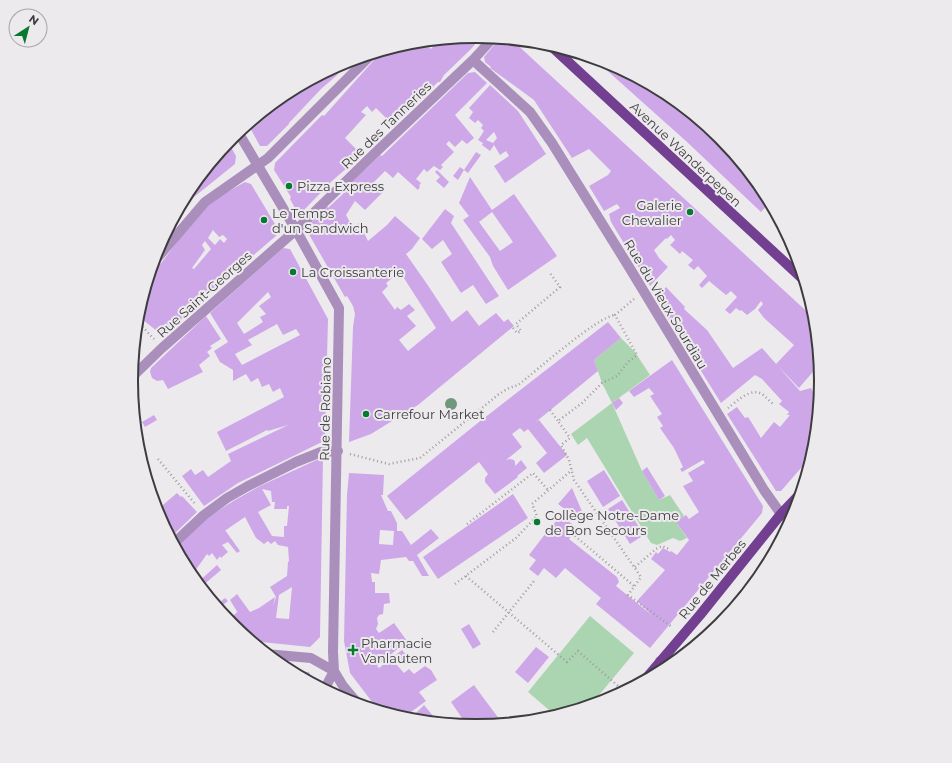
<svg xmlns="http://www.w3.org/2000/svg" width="952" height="763" font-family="Montserrat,sans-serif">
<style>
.green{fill:#abd5b0}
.building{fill:#cea7e8;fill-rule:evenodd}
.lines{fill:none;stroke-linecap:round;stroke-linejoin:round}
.path{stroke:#9e9c9f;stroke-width:2.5;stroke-dasharray:1 3;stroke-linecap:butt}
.minor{stroke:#aa8fbd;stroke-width:10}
.major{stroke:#723f91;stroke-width:10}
.tree{fill:#71977d}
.poi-dot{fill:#067a30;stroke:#edeaee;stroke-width:1.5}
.labels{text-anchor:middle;stroke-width:4;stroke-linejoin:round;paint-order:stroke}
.street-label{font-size:13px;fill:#3d3c3e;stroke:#edeaee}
.poi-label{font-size:13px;fill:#3d3c3e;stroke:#edeaee;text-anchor:start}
.rim{fill:none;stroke:#3d3c3e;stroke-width:2}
</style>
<rect width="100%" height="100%" fill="#edeaee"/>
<path class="green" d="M621 338 635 352 650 375 612 403 642 471 659 500 670 495 684 516 676 522 687 538 680 541 673 538 657 545 651 543 587 438 578 445 571 434 612 403 602 383 594 360Z
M590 616 634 653 590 706 556 716 528 692Z"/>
<path class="building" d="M475 36 480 39 470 50 444 75 440 82H438L393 125 376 108 372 112 367 106 361 112 366 115 345 138 362 155 333 180 302 212 296 210 290 199 291 197 274 170 275 163 322 115 324 116 383 50 409 43 423 41 431 49 439 40Z
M500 38 512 40 815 319 820 368 818 366 799 388 776 364 794 345 764 318 758 310 763 304 761 301 755 309 747 315 741 310 740 311 736 308 730 314 725 310 737 297 731 291 726 295 709 281 702 288 699 285 707 276 698 266 694 270 688 265 693 260 682 251 680 254 670 245 675 240 671 235 667 239 666 238 654 250 659 258 668 267 650 286 611 222 609 214 620 208 617 204 604 211 589 186 608 175 611 171 589 149 572 158 534 100 490 68 491 67 485 62 484 57Z
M592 57 608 62 668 94 720 137 763 190 770 202 761 212 687 142Z
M350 60 336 76 321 89 289 123V124L267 146H260L248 124 284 94 344 62Z
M475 72 487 83 455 115 474 138 467 144 462 140 455 147 449 141 446 144 454 152 441 165 443 167 440 170 434 166 427 172 424 169 416 179 421 183 419 186 420 187 418 190 398 172 393 178 385 171 372 184 383 192 365 210 355 201 346 215 353 228 359 223 368 241 387 225 395 216 420 238 412 249 406 254 427 284 452 322 467 310 479 326 496 313 504 322 508 319 514 326 418 405 371 434 349 442 353 327 355 314 353 306 347 296 345 297 307 231 309 225 327 206 328 208 345 192 343 191 380 155 382 156 468 73ZM400 272 436 328 408 351 399 340 416 326 407 316 415 310 409 304 401 310 397 307 395 310 382 292 388 286 386 283Z
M490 85 518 111 546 154 505 183 494 166 509 156 506 151 500 155 494 145 490 151 482 145 483 143 478 140 484 131 481 128 483 125 478 120 475 123 469 118 473 112 469 108ZM494 132 497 138 493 143 486 140Z
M228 142 236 156 235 164 194 197 166 233 189 189Z
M476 152 481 155 468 173 464 170Z
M460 167 464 170 458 180 453 176Z
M437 170 449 182 444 188 436 181 440 177 435 172Z
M470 177 492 210 514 194 557 256 508 290 493 266 490 257 463 220 469 216 459 203ZM492 212 513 242 500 251 479 222Z
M245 182 251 184 278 229 277 235 235 271 163 336 137 315 146 283 206 204ZM213 230 219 237 223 235 227 239 224 243 220 239 215 245 208 238ZM205 241 211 249 194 269 192 268 205 250 202 245Z
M445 209 454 216 451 223 499 296 486 304 473 285 461 293 441 262 452 254 443 240 432 249 422 239Z
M283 248 290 249 328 319 325 437 322 442 238 483 204 506 182 476 191 469 195 475 203 470 208 477 231 461 228 454 288 425 268 431 267 430 226 451 217 432 284 397 280 388 273 392 269 384 262 387 258 378 251 382 246 374 233 381V370L220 362 214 351 228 342 210 313ZM268 292 271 297 259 306 266 314 260 317 263 322 244 334 237 323ZM277 324 283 335 296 329 300 335 242 365 235 354 252 345 248 340Z
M666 287 685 307 684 309 707 330 733 368 762 348 800 391 811 388 813 392 820 398 814 453 781 491H776L727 414 737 407 745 418 748 417 750 420 761 438 774 422 780 427 790 415H787L789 412 779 404 782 401 762 379 755 375 721 403 656 299Z
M206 316 221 339 210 346 212 348 207 352 210 356 199 365 203 372 168 389 163 380 157 381 152 378 150 372 151 368Z
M608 322 621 338 594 360 598 371 537 421 536 422 539 420 567 455 544 473 536 463 547 453 528 429 524 432 520 428 512 434 522 447 506 460 510 459 514 460 515 462V466L521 460 527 468 517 476 518 477 495 494 485 482V478L488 474 479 462 406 520 387 496 479 422Z
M672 360 763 506 762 513 650 648 596 604 601 598 565 568 556 578 544 568 538 576 529 569 536 560 529 555 552 525 562 516 577 528 569 539 617 577 619 582 616 586 653 616 637 601 665 570 651 559 656 552 658 554 663 548 670 552 671 551 677 555 689 540 676 522 686 515 689 519 699 512 683 486 693 481 688 473 705 463 703 460 682 472 680 469 683 467 674 448 660 428 663 426 657 417 662 414 650 396 654 394 649 388 634 397 629 391Z
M619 398 623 403 616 410 612 403Z
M154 415 157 420 145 427 142 422Z
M323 457 320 637 310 647 251 641 232 626 226 619H230L237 612 238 613 230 600 237 594 250 612 259 608 275 597 273 606 276 597 270 587 287 576 288 562 289 561 288 547 278 545 275 541 271 544 268 541 264 544 256 538 245 517 226 530H225L240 551 237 553 228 542 222 545 228 552 221 558 220 556 217 560 212 553 209 556 207 554 195 571 188 566 187 568 192 571 191 572 193 574 192 577 175 549 187 535 205 519 235 500 260 486ZM262 489 271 491 272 502H275L274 509H287V506H289L287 526H284V537L272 536 258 512 271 505ZM292 587 289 619 276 618 279 595Z
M647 467 665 496 659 500 642 471Z
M604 470 620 496 603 507 587 481Z
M349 473 384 475 383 495H381L388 511H391L397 523V531H402L411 545 431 529 439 538 417 555 429 576H422L413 561H409L406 557 381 560 379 574 371 573 372 582H375V593H389L390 603 384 604 383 614 379 615 377 618 378 624 376 629 379 633 394 623 407 641 377 666 379 668 402 650 407 656 396 664 404 673 409 669 414 674 425 666 431 670 437 680 419 692 426 701 411 712 414 715 424 705 434 717 430 722 408 720 379 711 350 673 344 641 347 495ZM380 530 394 531 393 545 379 544Z
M572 488 584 516 580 521 558 504Z
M177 493 181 497 182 496 197 512 170 538 159 518 162 516 157 510Z
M513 494 528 518 438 579 423 557Z
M622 500 644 535 630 544 608 509Z
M774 552 763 574 720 626 701 642 746 588Z
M217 565 221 570 201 587 197 583Z
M225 598 228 601 218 609 215 606Z
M469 624 481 644 473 649 461 629Z
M536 647 549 657 528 683 515 672Z
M286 670 309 672 312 680 310 683Z
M474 685 482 696 503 724 476 727 458 725 464 721 451 702Z"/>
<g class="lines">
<path class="path" d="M634 299 615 315 637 355 628 362 617 376 602 383 582 403 558 421 570 438 561 445 569 460 574 480 641 577 628 595 672 627
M137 321 154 339
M513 328 517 333 521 331 516 324 560 287 550 273
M728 408C736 402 751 387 762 394 766 397 770 401 774 405
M550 410 558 421
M350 454 389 464 420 458 499 394 509 388 518 385C536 371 597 317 615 315
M158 459 196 505
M467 524 533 473 548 490
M575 536 634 586
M635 567 656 549 662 546 669 549
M466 576 567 662 578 651 625 692
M455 584 516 538 537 516 532 504 572 470
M493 632 534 581"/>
<path class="minor" d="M473 60 530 112 552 143 629 267 764 490 781 514 791 521
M238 132 296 230 339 308 333 652 334 671 343 686 359 705
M153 263 205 202 268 158 373 53
M131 378 162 348 296 230 377 151 473 60 493 38
M173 544 204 515 227 498 248 486 296 462 321 452 338 451
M266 654 311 658 334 671
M660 661 663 671
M324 690 334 671"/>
<path class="major" d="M550 45 805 281
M643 682 700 615 781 514 801 493"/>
</g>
<circle class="tree" cx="451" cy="404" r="6"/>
<g class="poi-dot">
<circle cx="289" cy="186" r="4"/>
<circle cx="690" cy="212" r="4"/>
<circle cx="264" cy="220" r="4"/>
<circle cx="293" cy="272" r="4"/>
<circle cx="366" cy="414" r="4"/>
<circle cx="537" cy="522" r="4"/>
<path d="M351 644h4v4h4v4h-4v4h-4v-4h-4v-4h4z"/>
</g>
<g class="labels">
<g class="street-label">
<text transform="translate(386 125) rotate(-44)" y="5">Rue des Tanneries</text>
<text transform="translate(686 154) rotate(43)" y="5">Avenue Wanderpepen</text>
<text transform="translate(204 294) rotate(-42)" y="5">Rue Saint-Georges</text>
<text transform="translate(666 304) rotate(59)" y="5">Rue du Vieux Sourdiau</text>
<text transform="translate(325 409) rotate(-89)" y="5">Rue de Robiano</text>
<text transform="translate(712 579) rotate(-51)" y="5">Rue de Merbes</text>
</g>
<g class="poi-label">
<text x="297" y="191">Pizza Express</text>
<text x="682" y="210" text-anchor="end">Galerie<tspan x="682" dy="15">Chevalier</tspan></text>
<text x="272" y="218">Le Temps<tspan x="272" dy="15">d'un Sandwich</tspan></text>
<text x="301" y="277">La Croissanterie</text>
<text x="374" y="419">Carrefour Market</text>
<text x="545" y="520">Collège Notre-Dame<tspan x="545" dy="15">de Bon Secours</tspan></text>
<text x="361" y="648">Pharmacie<tspan x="361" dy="15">Vanlautem</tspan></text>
</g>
</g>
<path d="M0 0H952V763H0ZM138 381a338 338 0 1 1 676 0a338 338 0 1 1-676 0Z" fill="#edeaee" fill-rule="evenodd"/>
<path class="rim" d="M138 381a338 338 0 1 1 676 0a338 338 0 1 1-676 0Z"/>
<g transform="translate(28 28) rotate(36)"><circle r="19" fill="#edeaee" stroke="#a7a4a8"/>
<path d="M0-3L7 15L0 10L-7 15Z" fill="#067a30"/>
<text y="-6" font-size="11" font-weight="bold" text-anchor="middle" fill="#3d3c3e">N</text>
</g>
</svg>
